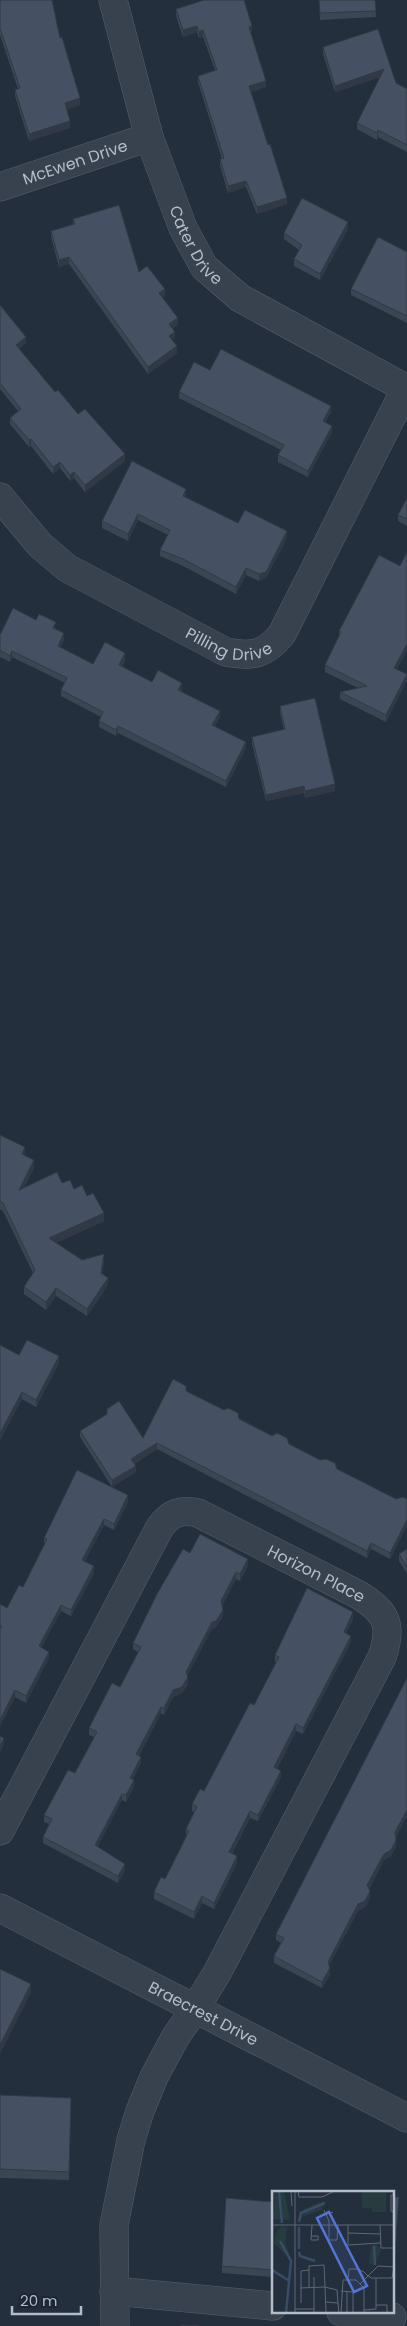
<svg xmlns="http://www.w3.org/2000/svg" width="407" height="2326" font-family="Poppins,sans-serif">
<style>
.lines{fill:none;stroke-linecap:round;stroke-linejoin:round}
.minor-casing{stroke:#565f6c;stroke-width:29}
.minor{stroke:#38414e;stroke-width:28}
.wall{fill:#3b4654}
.shaded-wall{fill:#303945}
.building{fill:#455162;stroke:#303945}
.labels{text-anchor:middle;stroke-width:4.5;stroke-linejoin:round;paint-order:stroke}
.street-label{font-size:16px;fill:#b4bcc9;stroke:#1d2633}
.inset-river{fill:none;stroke:#394c67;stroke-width:2.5}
.inset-road{fill:none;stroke:#5e6776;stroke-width:1}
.view{fill:#5274d3;fill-opacity:0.15;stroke:#5274d3;stroke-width:2.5}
.inset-edge{fill:none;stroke:#b4bcc9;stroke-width:2.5}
</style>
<rect width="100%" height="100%" fill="#242f3e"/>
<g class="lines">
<g class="minor-casing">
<g id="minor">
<path id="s1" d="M113 0 149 137 183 228 204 267 240 298 407 389"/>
<path id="s2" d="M0 187 149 137"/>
<path id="s3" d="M0 497 40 545 67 568 226 652C251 657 265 655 282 634L406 388"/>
<path id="s4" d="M0 1831 160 1527C171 1513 180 1509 198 1513L359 1595C387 1613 393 1625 382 1657L217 1973 195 2009 176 2036 154 2077 140 2111 131 2140 114 2225 115 2326"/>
<path id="s5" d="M0 1908 407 2118"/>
<path d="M114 2291 273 2306"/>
<path d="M341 2312 392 2317"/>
</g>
</g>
<use href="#minor" class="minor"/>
</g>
<path class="wall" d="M0 0 60 38 80 105 67 109 70 128 29 141 15 96V90L18 89 0 35Z
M319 0H375L376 17 320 20Z
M176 9 252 33H251L266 87 251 92 287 204 257 214 246 187 228 193 220 166V159H222L198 82V76L215 70 203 37 199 38 197 32 183 37 176 16Z
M323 47 407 89V152L378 137 377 140 357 129V123L380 77 335 92 323 54Z
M73 219 139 272 165 296 162 297 178 324 173 328 175 338 172 340 177 353 148 374 69 264 59 267 51 237V231L73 224Z
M348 229 320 280 294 266V259L299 250 284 239V233Z
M407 252V323L351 295V289Z
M0 305 26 343 19 349 55 392 125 461 85 492 74 478 70 481 60 468 53 474 31 446 29 447 10 424V418L18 411 0 389Z
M210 370 331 412 325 422 332 432 308 477 278 462V455L281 450 179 398V392Z
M186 495 185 497 238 523 287 538 266 578 259 581 246 575 236 594 183 566 160 556V550L168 535 138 520 128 541 102 528V521Z
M407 498V526L398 521V515Z
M407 552V650L397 669 407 680 386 722 340 699V692L358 688 325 672V665L339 636V631L400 566Z
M36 620 56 628 55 629 64 640 60 647 93 664 125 660 122 667 152 682 182 689 181 691 220 717 215 726 246 748 226 787 118 733 116 736 99 727V721L101 717 61 696V690L65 683 12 657 10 662 0 657V635Z
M280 706 335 791 305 798 304 793 266 801 252 744V737L284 730 280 713Z
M0 1135 25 1155V1156L34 1168 24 1188 62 1183 87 1196 104 1221 56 1243 82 1260 104 1261 102 1274 108 1285 87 1316 56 1296 46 1310 24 1294V1287L33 1273 3 1211 0 1209Z
M0 1345 19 1355 59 1363 36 1407 22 1399 0 1440Z
M186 1391 396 1499H407V1526L390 1559 371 1549 367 1558 157 1449 134 1464 136 1472 112 1487 80 1437V1431L143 1438Z
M128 1502 114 1530 104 1525 85 1561 94 1573 71 1616 61 1611 41 1648 49 1658 26 1703 15 1697 0 1726V1604L7 1608 23 1587 45 1545 44 1544V1538Z
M407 1549V1574L399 1561V1554Z
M190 1553 248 1565 240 1581 236 1579 222 1606 223 1616 216 1627 212 1629 187 1676 188 1684 182 1693 173 1697 164 1715 161 1713 139 1756 141 1763 132 1780 134 1787 126 1802 122 1800 97 1847 125 1870 118 1883 43 1843V1837L49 1824 44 1822V1815L75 1773 94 1737 89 1735V1728L120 1687 138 1652 133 1649V1643Z
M353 1619 346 1633 351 1642 303 1734 296 1731 277 1769 281 1777 258 1821 250 1818 232 1854 237 1863 214 1909 202 1903 194 1919 154 1899V1892L165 1879 187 1836H186V1829L194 1812 192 1811V1804L204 1791 254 1705 276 1662H275V1655Z
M407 1678V1816L396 1837V1847L391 1856 384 1860 369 1889 370 1898 365 1907 358 1911 329 1965 330 1975 322 1988 274 1963V1956L281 1943 276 1940V1934Z
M0 2095 71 2098 69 2180 0 2178Z
M273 2202V2277L222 2273V2266Z"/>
<path class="shaded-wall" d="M197 26V32L183 37V30Z
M252 26V33L249 34V27Z
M203 30V37L199 38V32Z
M384 69V76L335 92V86Z
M266 81V87L249 93V86Z
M80 98V105L65 110V103Z
M70 121V128L29 141V134Z
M378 130V137L377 140V133Z
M246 181V187L228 193V186Z
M287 198V204L257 214V207Z
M348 222V229L320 280V274Z
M69 257V264L59 267V260Z
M165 289V296L159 300V293Z
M178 318V324L169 330V324Z
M175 332V338L169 343V336Z
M26 337V343L16 352V345Z
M177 346V353L148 374V367Z
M331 406V412L323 427V421Z
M332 426V432L308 477V471Z
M31 439V446L29 447V440Z
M125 454V461L85 492V485Z
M60 462V468L53 474V467Z
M74 472V478L70 481V475Z
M186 489V495L183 502V496Z
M138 514V520L128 541V534Z
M287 531V538L266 578 259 581V574Z
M246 568V575L236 594V587Z
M64 633V640L58 652V646Z
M407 644V650L394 674V668Z
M12 651V657L10 662V656Z
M125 653V660L119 672V665Z
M407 674V680L386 722V715Z
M182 683V689L178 696V690Z
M220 711V717L212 731V725Z
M118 726V733L116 736V730Z
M246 742V748L226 787V781Z
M335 784V791L305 798V791Z
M304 786V793L266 801V795Z
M25 1147V1155L22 1162V1154Z
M34 1160V1168L19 1198V1190Z
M104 1213V1221L49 1246V1238Z
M104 1254V1261L101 1281V1273Z
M108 1278V1285L87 1316V1309Z
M56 1288V1296L46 1310V1302Z
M59 1356V1363L36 1407V1400Z
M22 1392V1399L0 1440V1433Z
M157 1443V1449L131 1465V1459Z
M136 1466V1472L112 1487V1480Z
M128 1495V1502L114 1530V1524Z
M104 1519V1525L82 1566V1560Z
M407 1520V1526L390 1559V1553Z
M371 1543V1549L367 1558V1551Z
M248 1559V1565L240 1581V1574Z
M94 1566V1573L71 1616V1610Z
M236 1572V1579L221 1608V1601Z
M61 1605V1611L39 1653V1646Z
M223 1610V1616L216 1627 212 1629 186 1679V1672L212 1622Z
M353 1612V1619L344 1638V1632Z
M351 1636V1642L303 1734V1728Z
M49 1652V1658L26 1703V1696Z
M188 1677V1684L182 1693 173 1697 164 1715V1708L173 1690Z
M15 1690V1697L0 1726V1720Z
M161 1707V1713L136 1761V1754Z
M296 1724V1731L274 1774V1767Z
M4 1738V1744L0 1753V1746Z
M141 1757V1763L130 1785V1778Z
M281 1771V1777L258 1821V1815Z
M134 1780V1787L126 1802V1795Z
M122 1794V1800L95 1852V1845Z
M407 1810V1816L395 1839V1832Z
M250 1811V1818L229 1859V1852Z
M396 1840V1847L391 1856 384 1860 367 1891V1885L384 1854Z
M237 1856V1863L214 1909V1903Z
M125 1864V1870L118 1883V1876Z
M370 1891V1898L365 1907 358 1911 328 1968V1962L358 1904Z
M202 1896V1903L194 1919V1912Z
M330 1968V1975L322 1988V1982Z
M31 1984V1993L0 2054V2045Z"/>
<path class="building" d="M0 0H52L60 38 62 37 80 98 65 103 70 121 29 134 15 90 20 88 0 28Z
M204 0H244L252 26 249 27 266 81 249 86 268 145 270 144 287 198 257 207 246 181 228 186 220 159 224 158 198 76 217 70 203 30 199 32 197 26 183 30 176 9Z
M319 0H375L376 11 320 13Z
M378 29 396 83 407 89V145L378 130 377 133 357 123 384 69 335 86 323 47Z
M302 198 348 222 320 274 294 259 302 245 284 233Z
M119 205 139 272 147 266 165 289 159 293 178 318 169 324 175 332 169 336 177 346 148 367 69 257 59 260 51 231 75 224 73 219Z
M378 237 407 252V316L351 289Z
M0 305 26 337 16 345 55 392 58 390 78 414 85 409 125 454 85 485 74 472 70 475 60 462 53 467 31 439 29 440 10 418 21 409 0 383Z
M221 349 331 406 323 421 332 426 308 471 278 455 284 445 179 392 194 362 210 370Z
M132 461 186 489 183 496 238 523 245 510 287 531 266 572 259 574 246 568 236 587 183 559 160 550 170 530 138 514 128 534 102 521Z
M407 498V519L398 515Z
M407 552V644L394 668 407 674 386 715 340 692 367 686 325 665 341 632 339 631 379 555 400 566Z
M13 608 36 620 39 614 56 622 53 628 64 633 58 646 93 664 105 642 125 653 119 665 152 682 158 670 182 683 178 690 220 711 212 725 246 742 226 781 118 726 116 730 99 721 103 712 61 690 67 678 12 651 10 656 0 650V635Z
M315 698 335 784 305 791 304 786 266 795 252 737 285 729 280 706Z
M0 1135 25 1147 22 1154 34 1160 19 1190 57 1172 62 1183 70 1180 74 1189 82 1185 87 1196 93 1193 104 1213 49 1238 82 1260 104 1254 101 1273 108 1278 87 1309 56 1288 46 1302 24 1287 35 1270 3 1203 0 1201Z
M27 1340 59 1356 36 1400 22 1392 0 1433V1345L19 1355Z
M173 1379 186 1386V1391L224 1410 228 1408 238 1413 239 1419 272 1436 277 1433 287 1438 289 1444 320 1460 326 1459 335 1463 337 1469 396 1499 403 1497 407 1499V1520L390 1553 371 1543 367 1551 157 1443 131 1459 136 1466 112 1480 80 1431 107 1414V1409L119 1401 143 1438Z
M77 1470 128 1495 114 1524 104 1519 82 1560 94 1566 71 1610 61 1605 39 1646 49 1652 26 1696 15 1690 0 1720V1629L2 1626 0 1625V1604L7 1608 19 1585 23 1587 47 1539 44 1538Z
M200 1534 248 1559 240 1574 236 1572 221 1601 223 1610 216 1621 212 1622 186 1672 188 1677 182 1687 173 1690 164 1708 161 1707 136 1754 141 1757 130 1778 134 1780 126 1795 122 1794 95 1845 125 1864 118 1876 43 1837 52 1819 44 1815 68 1770 75 1773 97 1732 89 1728 112 1683 120 1687 141 1647 133 1643 157 1594 183 1549 190 1553Z
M407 1549V1567L399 1554Z
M307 1588 353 1612 344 1632 351 1636 303 1728 296 1724 274 1767 281 1771 258 1815 250 1811 229 1852 237 1856 214 1903 202 1896 194 1912 154 1892 161 1877 165 1879 189 1831 186 1829 197 1807 192 1804 200 1789 204 1791 250 1703 254 1705 279 1657 275 1655Z
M407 1678V1810L395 1832 396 1840 391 1850 384 1854 367 1885 370 1891 365 1901 358 1904 328 1962 330 1968 322 1982 274 1956 284 1938 276 1934Z
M0 1736 4 1738 0 1746Z
M0 1969 31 1984 0 2045Z
M0 2095 71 2098 69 2172 0 2169Z
M393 2197H399L394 2265H393Z
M226 2198 273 2202V2270L222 2266Z
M181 2325 199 2326H181Z"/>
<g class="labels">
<g class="street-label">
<text dy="6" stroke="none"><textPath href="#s2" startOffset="79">McEwen Drive</textPath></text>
<text dy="6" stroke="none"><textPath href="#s1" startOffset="260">Cater Drive</textPath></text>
<text dy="6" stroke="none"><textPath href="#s3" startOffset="279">Pilling Drive</textPath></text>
<text dy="6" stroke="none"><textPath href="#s4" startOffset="520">Horizon Place</textPath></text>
<text dy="6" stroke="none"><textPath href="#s5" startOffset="229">Braecrest Drive</textPath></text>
</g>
</g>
<g transform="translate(272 2191)">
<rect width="122" height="122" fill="#242f3e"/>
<path d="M90 0H114V21H100V17H90Z" fill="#263c3f"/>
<path d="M0 0H12L18 29 0 28 3 12ZM52 10 50 19 27 27 32 18ZM10 35 15 37 13 51 19 69 2 52 4 41ZM104 53 109 59 101 77V72L97 74 98 61 100 54Z" fill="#263c3f"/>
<path class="inset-river" d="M7 0 10 32M27 31 29 22 53 12M8 50 19 70 14 122M102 55 103 74M27 58V36M27 61 28 65 43 70M0 79 16 89"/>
<path class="inset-road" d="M19 0 20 15M26 0 27 6H50L63 0M123 4H119V20L123 21M52 19 57 30V49H65L66 34M45 27 61 21M0 34H123M76 34V54L108 52M108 34 109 57H121M76 42 108 43M39 45H46V49H39L40 34M76 89 77 78H85L92 81 96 85 98 86 99 87H120L122 76 106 75 88 93M28 97 53 96 54 122M37 97V75L52 74 53 96 65 99 66 112M69 100 81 101V122M75 100V122M54 111 66 112 67 122M29 112V80L37 79M104 114H115V122M23 118H42M92 119 104 118V87M23 122V0M42 122V86M69 122 71 89H84L92 97V122"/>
<path class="view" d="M57 21 95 95 82 101 45 27Z"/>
<rect width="122" height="122" class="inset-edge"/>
</g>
<path d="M12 2306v8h69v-8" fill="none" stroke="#b4bcc9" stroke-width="2.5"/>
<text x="20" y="2306" font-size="15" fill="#b4bcc9" stroke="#1d2633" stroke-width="4" paint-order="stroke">20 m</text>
</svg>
